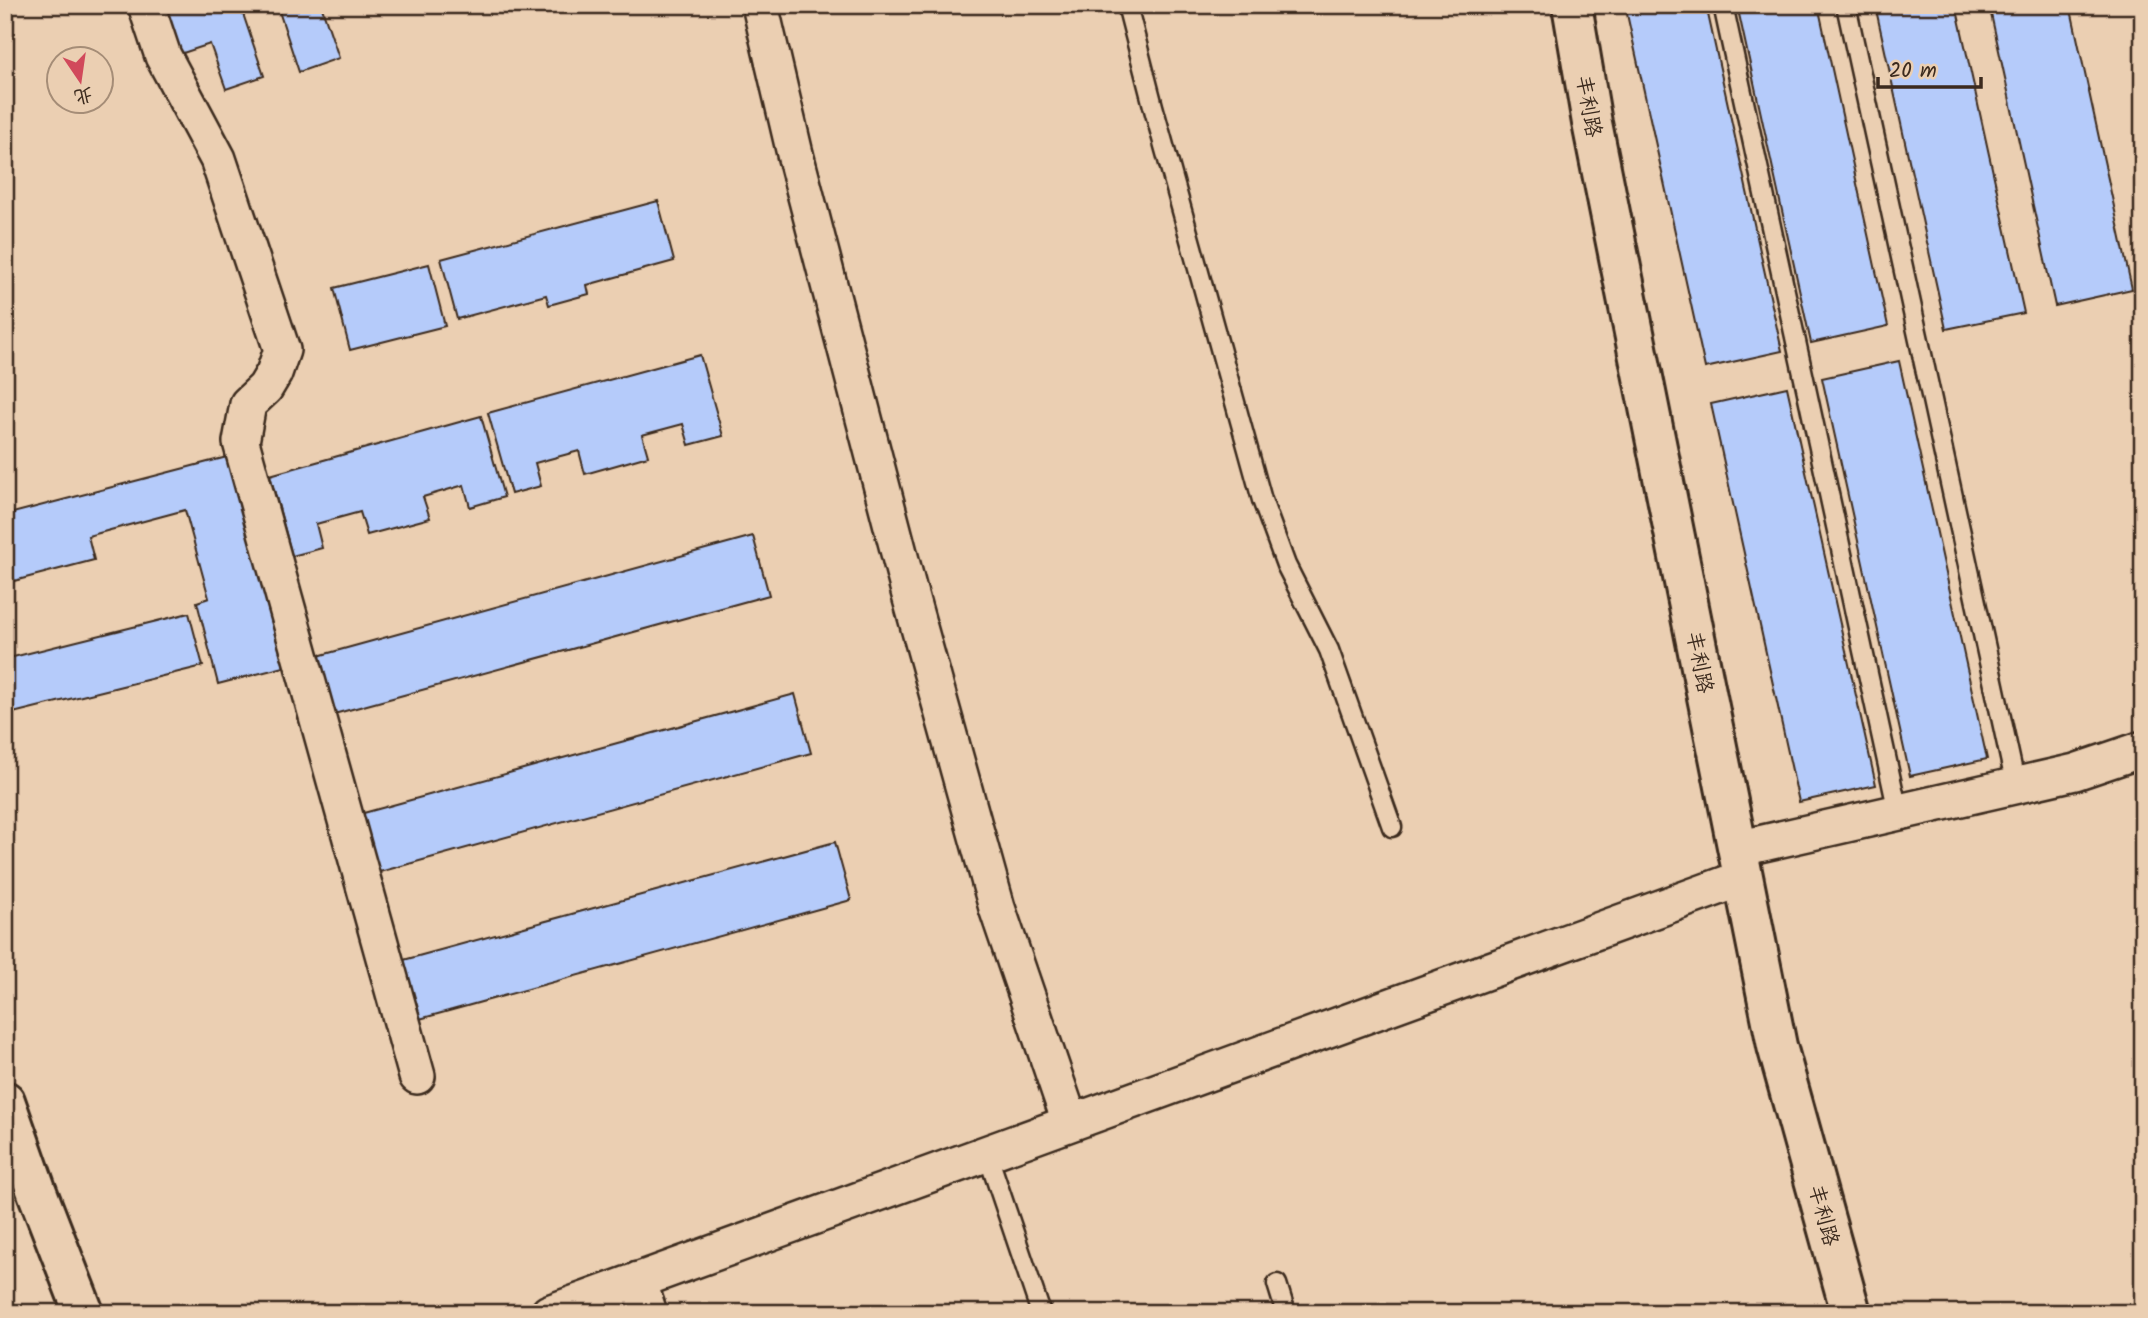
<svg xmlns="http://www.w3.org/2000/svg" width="2148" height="1318" font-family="Kalam,'LXGW WenKai TC',sans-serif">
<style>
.building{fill:#b5cbfa;stroke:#3b2a1e;stroke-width:2}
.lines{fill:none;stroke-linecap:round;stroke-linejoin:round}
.service-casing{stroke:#3b2a1e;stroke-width:23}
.minor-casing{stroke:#3b2a1e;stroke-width:40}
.tertiary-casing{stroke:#3b2a1e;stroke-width:44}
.secondary-casing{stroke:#3b2a1e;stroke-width:44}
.service{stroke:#ebcfb2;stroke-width:18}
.minor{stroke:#ebcfb2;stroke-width:35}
.tertiary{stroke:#ebcfb2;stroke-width:38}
.secondary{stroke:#ebcfb2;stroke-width:38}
.labels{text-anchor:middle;stroke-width:6;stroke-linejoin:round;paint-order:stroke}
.street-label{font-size:21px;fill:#3b2a1e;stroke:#ebcfb2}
</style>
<rect width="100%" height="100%" fill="#ebcfb2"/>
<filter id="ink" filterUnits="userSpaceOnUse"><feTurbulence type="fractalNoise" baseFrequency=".0143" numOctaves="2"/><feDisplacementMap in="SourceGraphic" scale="14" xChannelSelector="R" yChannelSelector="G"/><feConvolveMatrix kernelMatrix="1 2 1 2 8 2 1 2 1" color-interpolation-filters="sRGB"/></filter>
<g filter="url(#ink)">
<path class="building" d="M159 5H240L264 76 226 89 210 44 177 55Z
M277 5H321L339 58 299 72Z
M1625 5H1706L1782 351 1705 368Z
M1737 5H1818L1888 326 1811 343Z
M1875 5H1956L2024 313 1946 329Z
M1989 5H2070L2132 289 2055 306Z
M658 201 674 261 587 285 589 294 549 305 546 295 457 319 441 259Z
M429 264 445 326 350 350 334 288Z
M700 355 723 436 689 445 683 424 642 435 648 456 585 474 579 451 535 463 541 486 511 494 488 413Z
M1899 361 1987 759 1910 776 1822 378Z
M1787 387 1876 785 1799 802 1711 404Z
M481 416 504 497 470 507 464 485 423 497 430 518 367 535 360 512 316 524 322 548 292 556 270 475Z
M227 457 284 667 218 684 197 602 209 598 185 510 88 536 94 560 14 581 5 548V515Z
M753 536 769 595 334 714 318 656Z
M189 613 203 666 5 715V659Z
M795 694 811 753 376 873 360 814Z
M835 842 851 900 416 1020 400 961Z"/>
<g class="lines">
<g class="service-casing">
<path id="service" d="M1127 5 1153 106 1262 500 1286 565 1329 650 1392 827
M1723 5 1898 812
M1846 5 2016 786
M987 1153 1041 1313
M1277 1284 1286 1313"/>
</g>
<g class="minor-casing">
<path id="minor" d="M146 5 163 56 218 159 282 350 274 373 265 388 248 404 241 442 417 1076
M760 5 795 154 910 595 997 908 1070 1122
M1737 849 2075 772 2143 749
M638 1280 649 1313
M549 1313 1743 878"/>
</g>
<g class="tertiary-casing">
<path id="tertiary" d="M5 1101 37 1192 84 1313"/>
</g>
<g class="secondary-casing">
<path id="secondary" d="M1572 5 1592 123 1777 1046 1851 1313"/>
</g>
<use href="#service" class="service"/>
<use href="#minor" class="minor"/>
<use href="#tertiary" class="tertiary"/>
<use href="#secondary" class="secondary"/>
</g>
</g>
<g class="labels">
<g class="street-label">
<text transform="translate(1589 106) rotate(80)" y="7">丰利路</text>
<text transform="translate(1700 662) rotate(79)" y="7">丰利路</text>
<text transform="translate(1824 1215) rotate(75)" y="7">丰利路</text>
</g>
</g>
<rect width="2148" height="1318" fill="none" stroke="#ebcfb2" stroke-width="28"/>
<rect x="14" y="14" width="2120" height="1290" fill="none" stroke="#3b2a1e" stroke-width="2.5" filter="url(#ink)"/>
<g transform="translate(80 80) rotate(167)"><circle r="33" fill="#ebcfb2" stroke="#a58d77" stroke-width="2"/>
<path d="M0-5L12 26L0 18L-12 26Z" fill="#d1495b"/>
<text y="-10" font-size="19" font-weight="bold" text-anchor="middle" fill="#3b2a1e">北</text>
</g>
<path d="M1878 77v10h103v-10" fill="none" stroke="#3b2a1e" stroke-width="3.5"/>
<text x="1889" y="77" font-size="21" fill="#3b2a1e" stroke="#ebcfb2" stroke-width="5" paint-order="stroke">20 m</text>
</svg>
